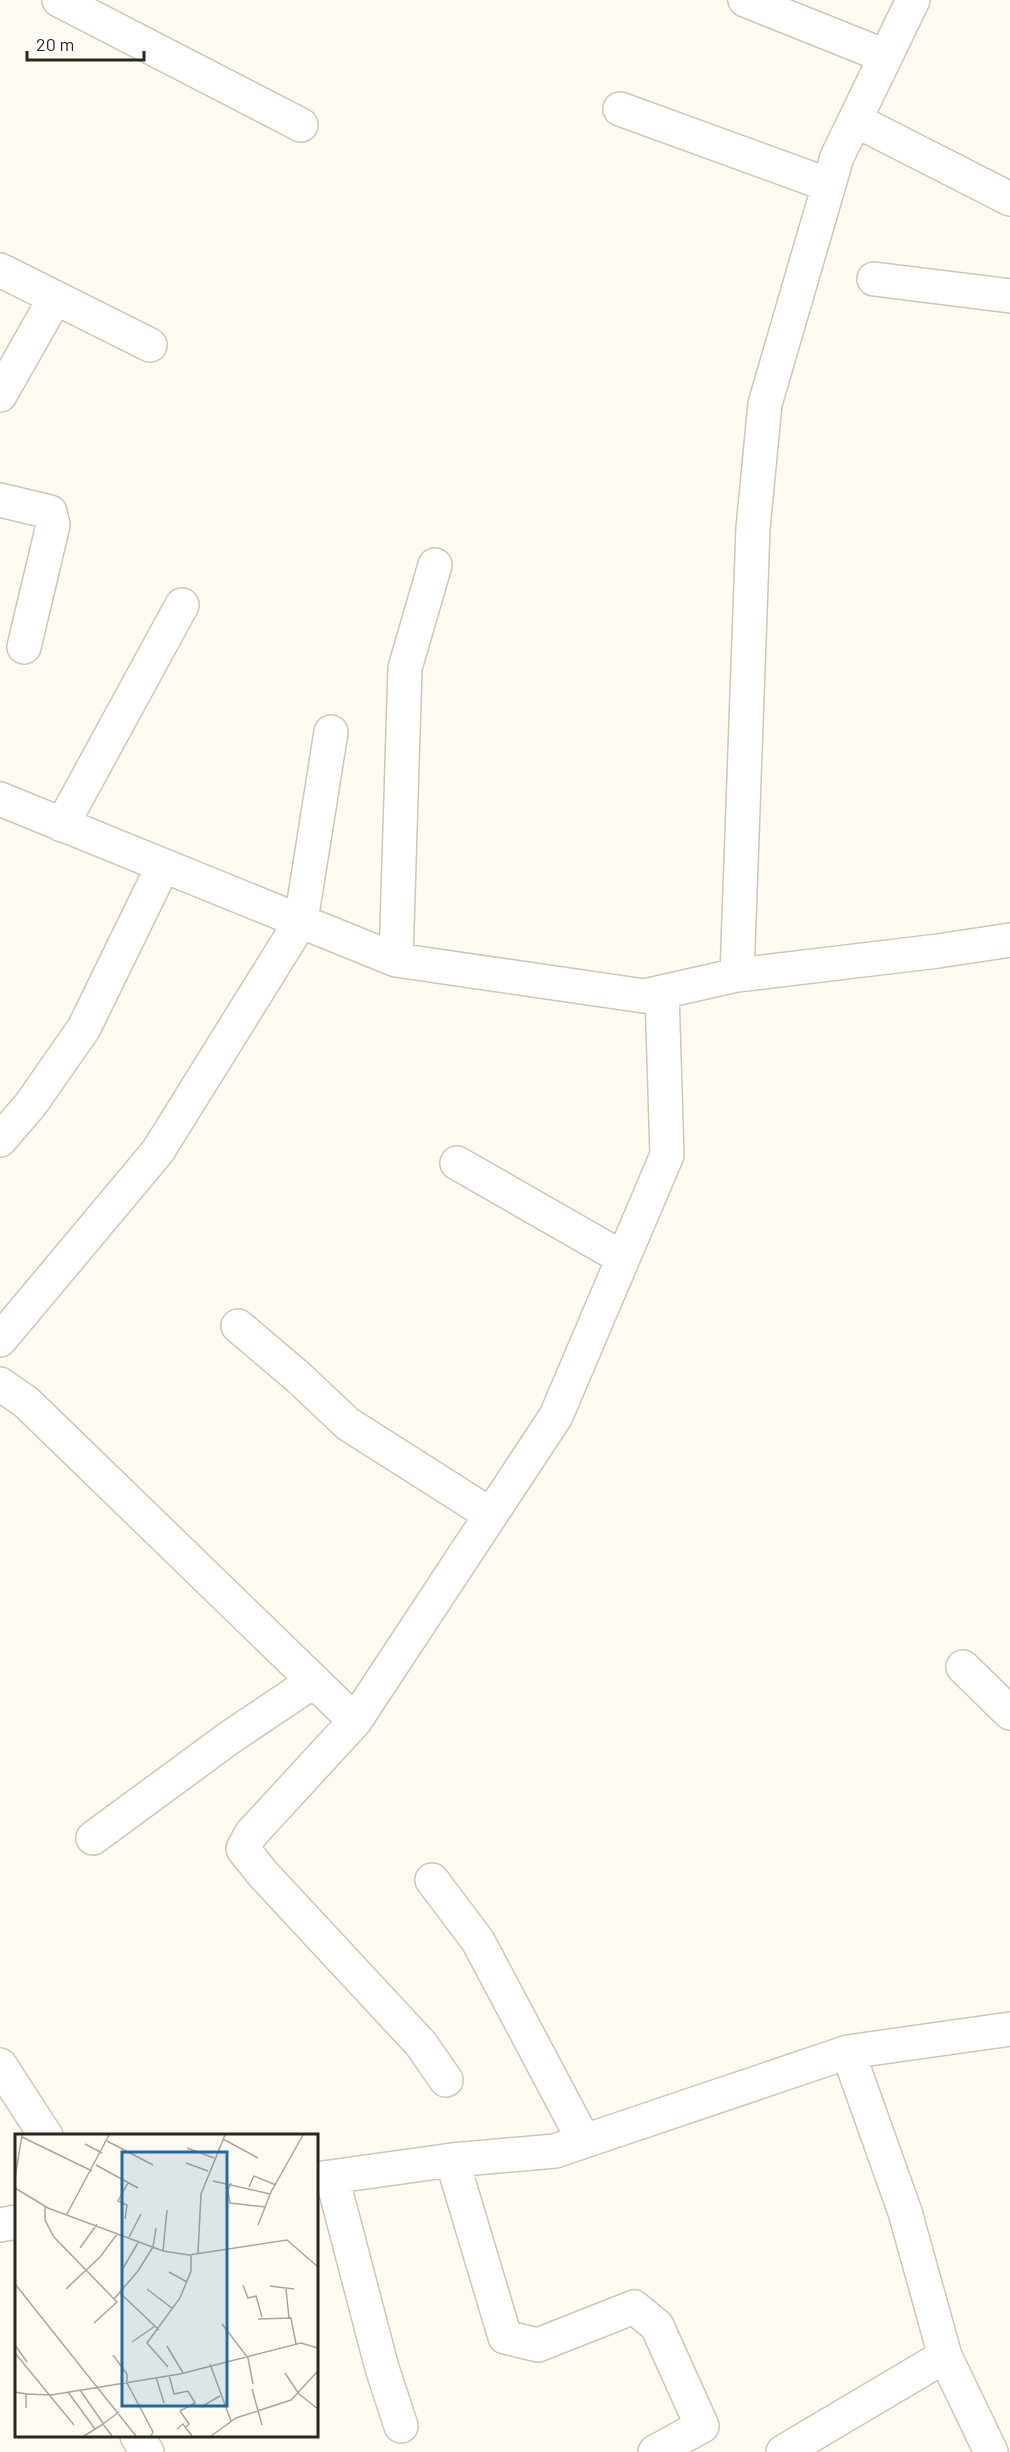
<svg xmlns="http://www.w3.org/2000/svg" width="1010" height="2452" font-family="Barlow,sans-serif">
<style>
.lines{fill:none;stroke-linecap:round;stroke-linejoin:round}
.minor-casing{stroke:#cfc6b4;stroke-width:36}
.minor{stroke:#fff;stroke-width:33}
.inset-road{fill:none;stroke:#aaa69e;stroke-width:1.5}
.view{fill:#236b9f;fill-opacity:0.15;stroke:#236b9f;stroke-width:3}
.inset-edge{fill:none;stroke:#2a261f;stroke-width:3}
</style>
<rect width="100%" height="100%" fill="#fffbf3"/>
<g class="lines">
<g class="minor-casing">
<path id="minor" d="M59 0 301 125
M745 0 885 56
M620 109 829 185
M855 120 1010 199
M0 270 150 345
M874 279 1010 296
M0 395 55 298
M0 500 50 512 53 525 24 647
M0 799 396 960 644 996 737 975 938 951 1010 940
M62 825 182 605
M396 960 405 668 435 565
M737 975 753 528 765 404 837 157 913 0
M0 1140 31 1104 84 1028 163 866
M457 1163 623 1258
M238 1326 297 1376 348 1424 491 1515
M0 1340 158 1151 301 921 331 732
M0 1384 26 1402 355 1721
M963 1667 1010 1713
M93 1838 229 1738 314 1681
M432 1880 478 1941 584 2141
M848 2052 905 2212 945 2356 991 2452
M0 2065 46 2136
M446 2080 421 2044 263 1874 243 1849 251 1834 355 1721 556 1416 667 1155 662 993
M452 2160 505 2337 538 2345 634 2307 657 2326 702 2426 655 2452
M332 2177 382 2368 401 2426
M316 2179 452 2160 555 2151 848 2052 1010 2029
M0 2225 16 2222
M137 2436 147 2452
M783 2452 945 2356"/>
</g>
<use href="#minor" class="minor"/>
</g>
<g transform="translate(15 2134)">
<rect width="303" height="303" fill="#fffbf3"/>
<path class="inset-road" d="M7 3 77 37M208 5 243 24M92 7 138 31M70 10 87 19M172 14 199 24M171 29 193 37M81 31 123 54M0 44 7 1M198 47 255 60M216 49 213 56 215 69 250 73M234 53 239 42 261 51M0 54 33 74 148 117 174 121 272 106 303 133M30 72V86L39 103 99 165M52 80 94 1M110 85 112 71 103 67 113 49M243 91 256 58 288 1M114 103 126 80M65 114 82 90M148 117 152 76M183 119 186 60 210 1M107 136 124 107M154 138 172 148M0 150 121 302M228 151 233 164 241 162 247 183M255 152 279 155M51 155 85 123 103 99M132 155 158 175M271 155 274 184M105 159 144 196M243 185 276 184 281 210M79 189 102 168 99 165 123 137 138 113 141 94M207 190 233 224 238 250M117 208 140 192M0 211 12 228M152 212 168 239M0 219 59 291M98 221 112 240V247M195 230 216 287M153 233 132 209 165 164 176 137V121M270 239 284 260M154 241 159 260 173 257 180 269 165 277 174 290 171 293M141 243 149 269M111 247 138 298 136 302M237 255 247 291M65 256 88 289M0 258 11 260V274M53 258 80 295M11 260 36 261 165 240 286 209 303 214M284 260 303 275M186 273 205 262M88 290 104 278M162 295 168 290 177 302M69 302 88 290 97 302M196 302 221 284 276 266 303 237"/>
<path class="view" d="M107 18H212V272H107Z"/>
<rect width="303" height="303" class="inset-edge"/>
</g>
<path d="M27 51v9h117v-9" fill="none" stroke="#2a261f" stroke-width="3"/>
<text x="36" y="51" font-size="18" fill="#2a261f" stroke="#ffffff" stroke-width="4.5" paint-order="stroke">20 m</text>
</svg>
